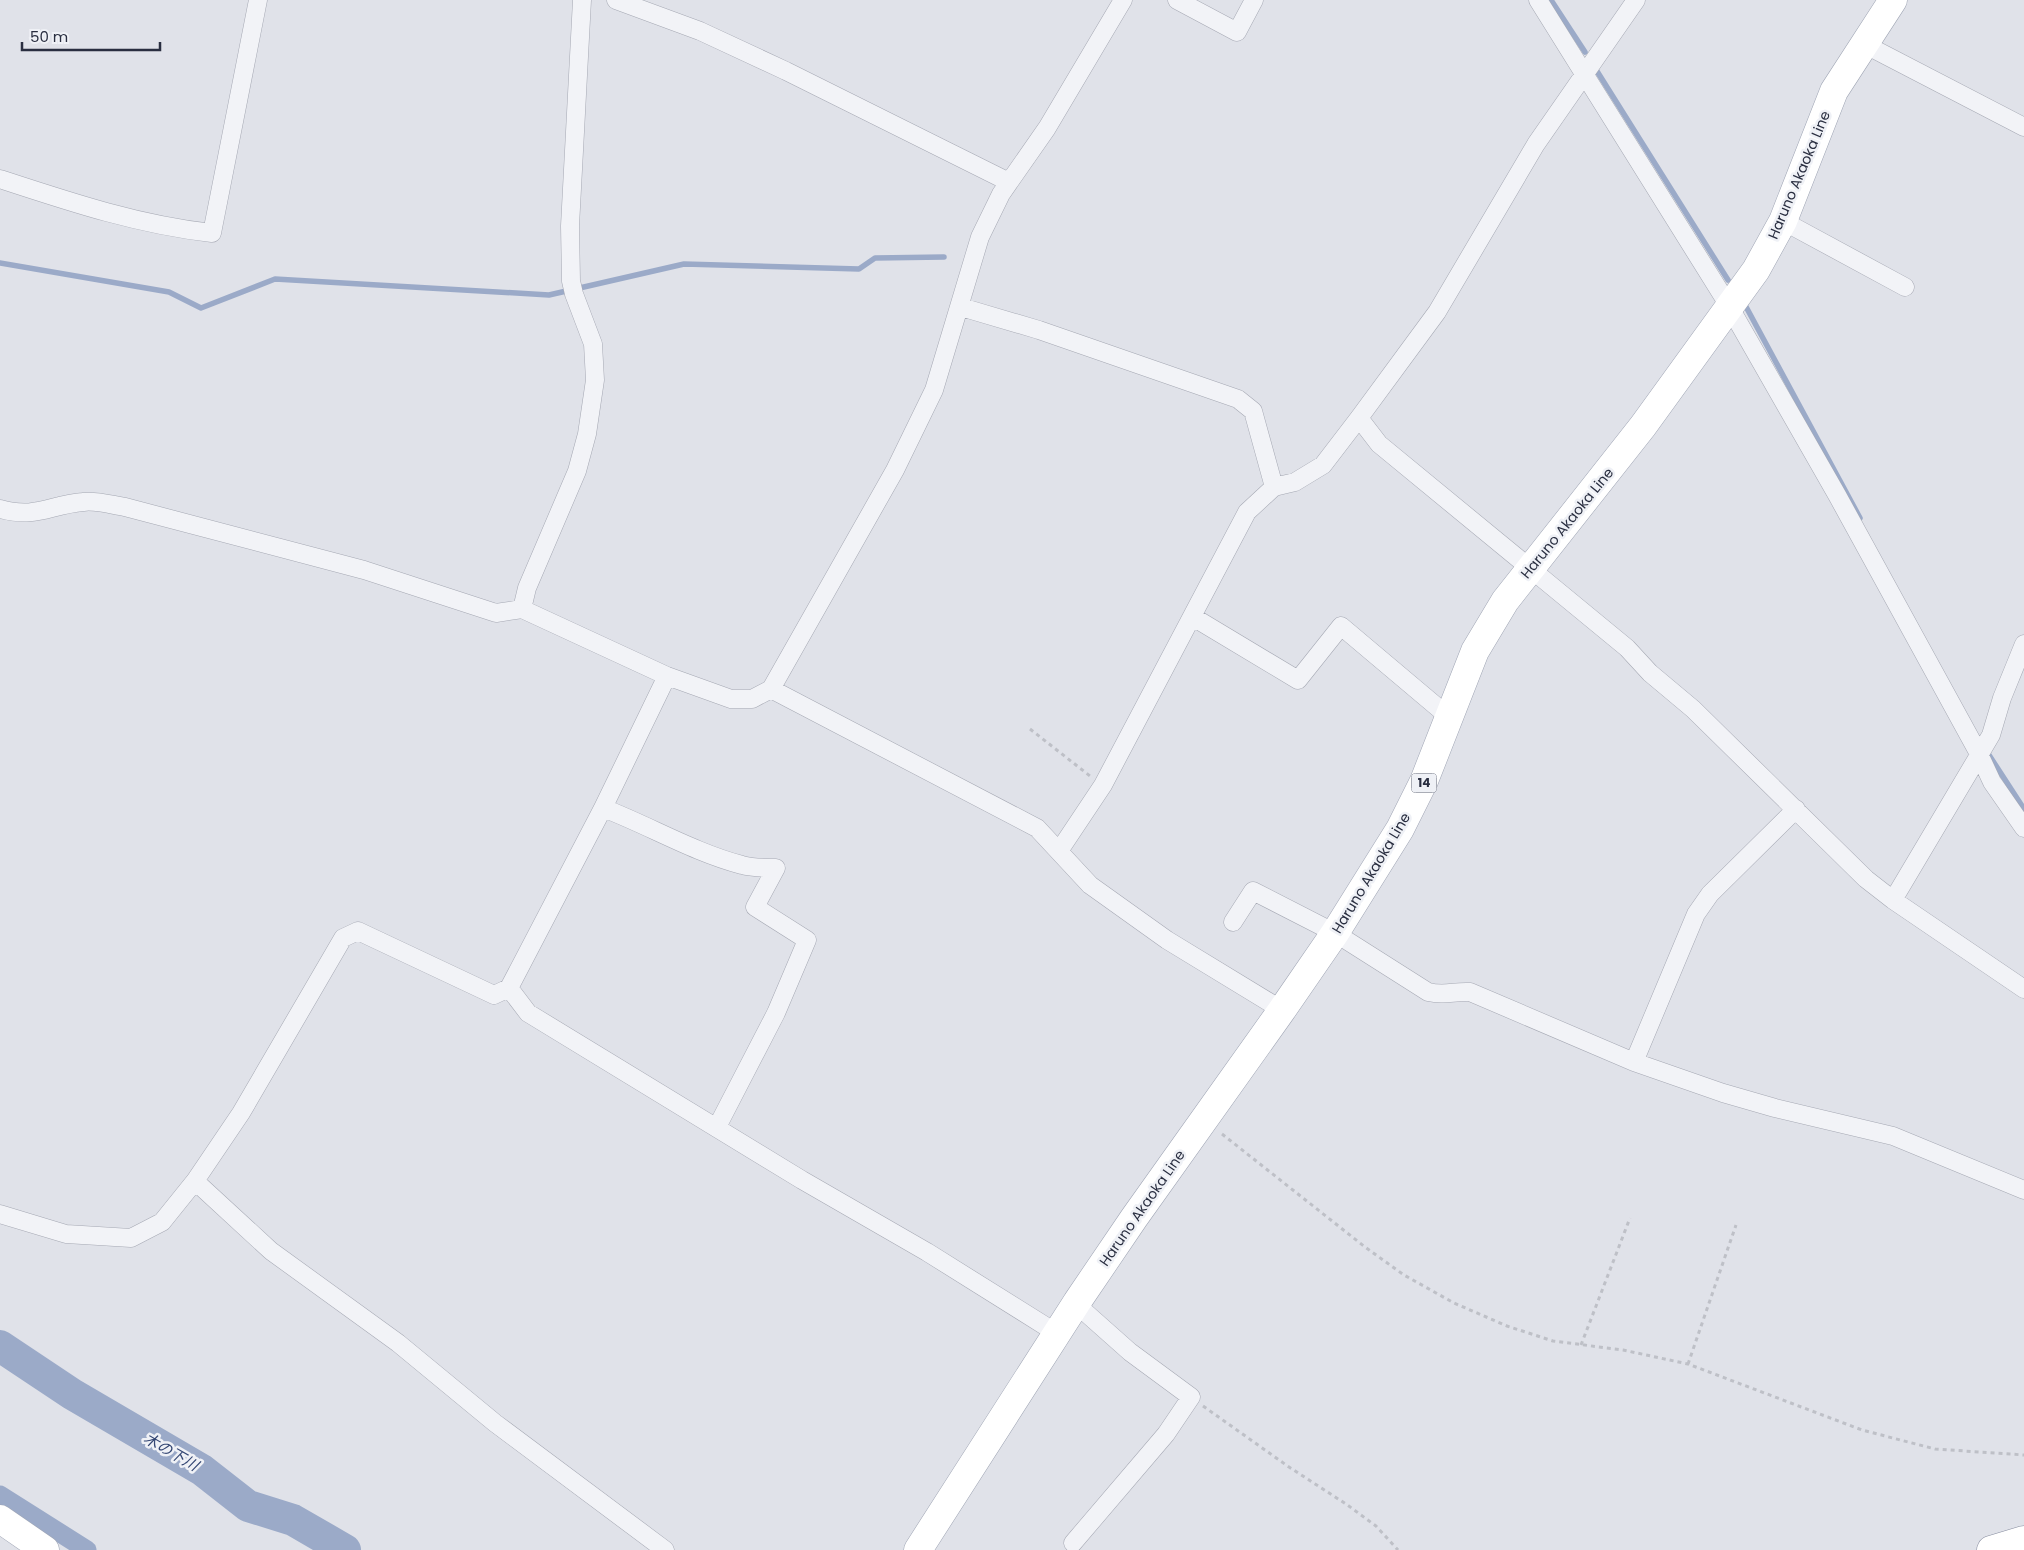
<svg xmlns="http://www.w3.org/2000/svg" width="2024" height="1550" font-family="Poppins,'Noto Sans JP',sans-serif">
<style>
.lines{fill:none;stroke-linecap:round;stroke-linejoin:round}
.stream{stroke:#9baac8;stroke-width:5.5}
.canal{stroke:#9baac8;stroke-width:19}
.river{stroke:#9baac8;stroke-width:32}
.minor-casing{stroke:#a5a8b3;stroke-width:19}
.primary-casing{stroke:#9fa5b4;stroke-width:29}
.trunk-casing{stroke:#878d9f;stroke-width:29}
.path{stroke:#bec0c7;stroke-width:3;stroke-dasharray:4 4;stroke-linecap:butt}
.minor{stroke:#f2f3f7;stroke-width:18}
.primary{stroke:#fff;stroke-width:28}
.trunk{stroke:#fff;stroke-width:28}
.labels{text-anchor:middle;stroke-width:5;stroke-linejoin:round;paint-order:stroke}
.shield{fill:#eff1f6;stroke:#646877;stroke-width:1}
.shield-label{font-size:12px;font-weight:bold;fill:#292e40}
.street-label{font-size:14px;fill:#292e40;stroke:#eff1f6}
.water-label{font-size:15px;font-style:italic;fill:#334673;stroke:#eff1f6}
</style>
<rect width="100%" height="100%" fill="#e0e2e9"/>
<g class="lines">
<path class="stream" d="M1551 0 1585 52
M1595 68 1728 280
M0 263 169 292 201 308 275 279 549 295 684 264 859 269 875 258 944 257
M1744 303 1860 518
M1989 755 2024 809"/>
<path class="canal" d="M0 1495 87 1550"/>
<path class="river" d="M0 1346 72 1394 202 1470 248 1506 293 1520 345 1550"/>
<g class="minor-casing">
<path id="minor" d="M616 0 700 31 786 71 1009 182
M1177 0 1237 32 1254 0
M1538 0 1729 306 1837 495 1979 754 1992 782 2024 828
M1864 44 2024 127
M0 179C70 202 139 225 212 233L258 0
M1783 221 1905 287
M961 307 1039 330 1238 399 1253 411 1274 487 1295 482 1323 465 1359 418 1437 312 1536 144 1636 0
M1359 418 1379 444 1627 648 1650 673 1693 709 1866 879 1893 900 1991 735 2002 698 2024 644
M0 509C36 519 49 505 83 502 96 500 112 505 125 507L364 570 496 613 522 609 667 676 731 699H752L771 689 895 470 934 390 980 237 1001 194 1047 128 1123 0
M522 609 527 588 577 471 587 434 595 380 593 344 574 294 571 281 570 226 582 0
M1193 617 1298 680 1341 626 1449 717
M771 689 1037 828 1090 885 1167 940 1282 1010
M603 808C650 826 693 852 742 865 752 868 765 868 776 868L755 907 807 940 776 1013 717 1127
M1059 851 1103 785 1247 512 1274 487
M1893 900 2024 989
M1233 922 1253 891 1335 933 1428 992C1446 996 1453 991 1470 992L1634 1062 1696 914 1710 894 1796 809
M509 988 528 1013 802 1180 927 1252 1058 1334
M1634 1062 1723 1093 1775 1108 1893 1136 2024 1190
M195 1181 271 1251 398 1343 495 1423 665 1550
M0 1214 66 1234 131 1238 162 1222 195 1181 241 1113 343 938 358 931 494 995 509 988 603 808 667 676
M1073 1543 1166 1434 1191 1397 1130 1352 1076 1304"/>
</g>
<g class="primary-casing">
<path id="primary" d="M0 1519 45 1550
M918 1550 1077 1302 1134 1218 1282 1010 1335 933 1400 829 1424 781 1475 651 1505 601 1643 426 1756 270 1783 221 1834 91 1893 0"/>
</g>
<g class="trunk-casing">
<path id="trunk" d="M1991 1550 2024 1540"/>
</g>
<path class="path" d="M1030 729 1090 776
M1222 1134 1365 1247 1404 1275 1454 1303 1507 1326 1553 1341 1623 1350 1688 1364 1862 1430 1935 1449 2024 1455
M1581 1345 1630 1218
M1688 1364 1736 1225
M1203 1406 1289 1467 1346 1504 1376 1526 1398 1550"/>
<use href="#minor" class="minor"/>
<use href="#primary" class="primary"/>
<use href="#trunk" class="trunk"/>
</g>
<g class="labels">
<rect class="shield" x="1411.5" y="773.5" width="25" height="19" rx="4"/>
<g class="shield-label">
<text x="1424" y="787">14</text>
</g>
<g class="street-label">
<text transform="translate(1799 175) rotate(-67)" y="5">Haruno Akaoka Line</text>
<text transform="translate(1567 523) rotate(-51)" y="5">Haruno Akaoka Line</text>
<text transform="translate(1371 873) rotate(-59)" y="5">Haruno Akaoka Line</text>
<text transform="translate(1142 1208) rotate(-55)" y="5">Haruno Akaoka Line</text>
</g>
<g class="water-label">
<text transform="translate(171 1452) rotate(30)" y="5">木の下川</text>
</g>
</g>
<path d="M22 42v8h138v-8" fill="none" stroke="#292e40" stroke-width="2.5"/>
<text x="30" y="42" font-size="15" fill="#292e40" stroke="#eff1f6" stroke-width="4" paint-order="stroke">50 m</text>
</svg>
